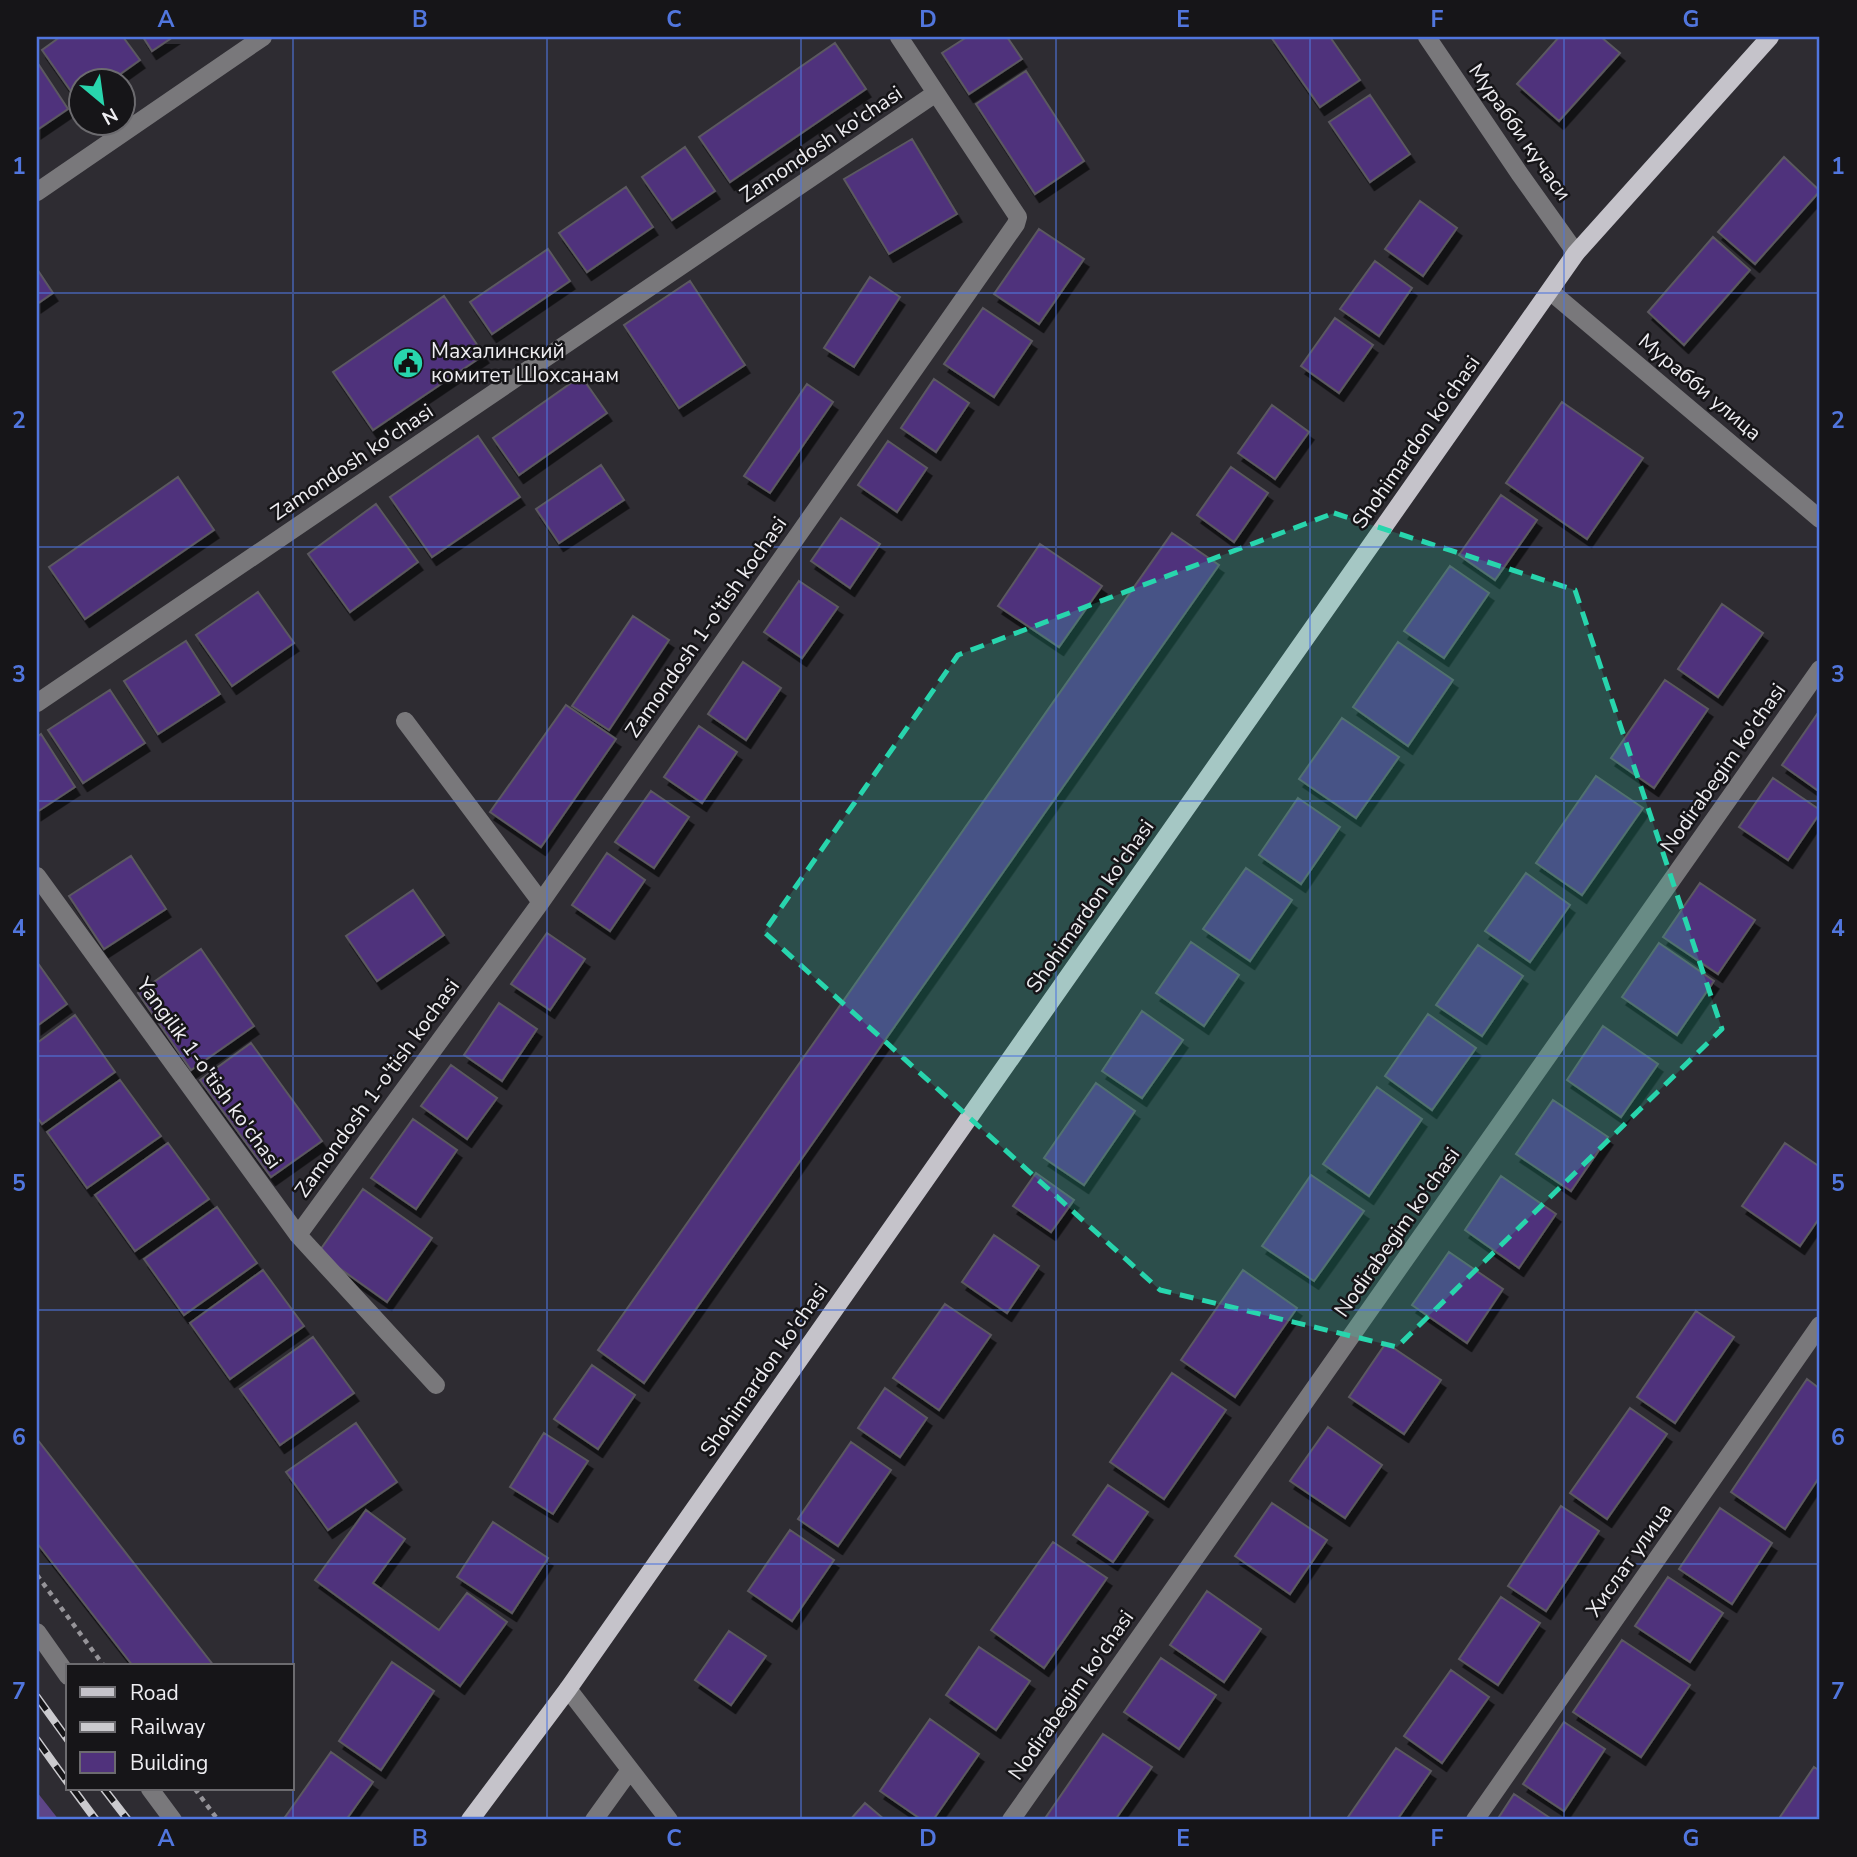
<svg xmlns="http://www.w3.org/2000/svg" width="1857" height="1857" font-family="'Nunito Sans',sans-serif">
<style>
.green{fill:#5e4587}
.building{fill:#50327c;stroke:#5b5960;stroke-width:2;filter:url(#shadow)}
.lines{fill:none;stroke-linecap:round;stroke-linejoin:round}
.path{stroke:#969499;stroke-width:4.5;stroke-dasharray:5 5;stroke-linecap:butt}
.minor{stroke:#79787b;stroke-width:18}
.major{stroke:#c5c3ca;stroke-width:18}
.rail-casing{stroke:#cbcace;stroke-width:8}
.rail{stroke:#161518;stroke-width:5;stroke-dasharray:16;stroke-linecap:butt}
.marked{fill:#28d5ad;fill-opacity:0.2;stroke:#28d5ad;stroke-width:5;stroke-dasharray:14 9;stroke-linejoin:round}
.grid{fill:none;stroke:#5176de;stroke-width:2;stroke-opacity:0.55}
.labels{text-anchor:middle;stroke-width:5;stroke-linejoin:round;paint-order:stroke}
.street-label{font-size:21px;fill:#eeedf1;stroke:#161518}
.poi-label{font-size:21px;fill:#eeedf1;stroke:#161518;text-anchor:start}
.neatline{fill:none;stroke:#5176de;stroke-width:2.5}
.grid-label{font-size:23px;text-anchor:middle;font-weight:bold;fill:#5176de}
</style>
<defs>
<filter id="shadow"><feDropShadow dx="4.5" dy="8" stdDeviation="0" flood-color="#0009"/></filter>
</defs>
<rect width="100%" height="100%" fill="#2e2c32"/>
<path class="green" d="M37 1792 59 1820H37Z"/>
<path class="building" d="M60 37H123L140 60 112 80H80V104L42 50Z
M143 37H173L152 51Z
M967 37H1007L1022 59 969 94 942 53Z
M1271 37H1330L1360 80 1320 107Z
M1559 37H1601L1620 53 1559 121 1517 84Z
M835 43 866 89 730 182 699 137Z
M37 62 68 109 37 130Z
M1026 71 1084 161 1035 194 976 104Z
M1370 95 1410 154 1370 182 1329 122Z
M912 139 957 214 889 254 844 179Z
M685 147 715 191 672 220 642 177Z
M1784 157 1820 191 1755 264 1718 232Z
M626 187 653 227 587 272 559 233Z
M1420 201 1457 228 1423 276 1385 249Z
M1039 229 1084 259 1039 324 994 294Z
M1713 237 1750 270 1684 345 1648 312Z
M548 249 570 281 492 334 470 302Z
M1375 261 1412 288 1379 336 1340 309Z
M37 269 53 293 37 304Z
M870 277 900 297 854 367 824 348Z
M690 281 745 365 679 408 624 325Z
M444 296 484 355 373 430 333 372Z
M983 308 1032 341 994 397 944 364Z
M1335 318 1373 345 1339 393 1301 366Z
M581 376 607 413 519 475 493 438Z
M934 379 969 403 936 452 901 428Z
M807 384 833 402 770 493 744 476Z
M1562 402 1643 458 1587 539 1506 483Z
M1272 405 1309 432 1275 479 1238 453Z
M478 436 520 497 432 557 390 497Z
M888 441 927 468 897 512 858 485Z
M601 465 624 500 559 543 536 509Z
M1231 467 1268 493 1234 542 1197 515Z
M178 477 214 530 85 619 49 567Z
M1501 495 1537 520 1495 580 1459 555Z
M376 504 418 562 350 612 308 554Z
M841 518 880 544 850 588 811 561Z
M1172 533 1219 565 644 1383 598 1350Z
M1040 544 1102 586 1059 647 998 606Z
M1450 566 1489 593 1444 658 1404 631Z
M799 581 838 607 802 658 764 632Z
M258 592 294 643 232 686 196 635Z
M1722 604 1763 633 1718 697 1678 669Z
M633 616 669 640 609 730 572 706Z
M186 641 220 694 158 734 124 681Z
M1398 642 1453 680 1408 746 1353 707Z
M743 662 781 688 746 740 708 714Z
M1665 680 1708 709 1654 788 1611 758Z
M110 690 145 743 83 783 48 730Z
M566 705 616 739 541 847 490 812Z
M1820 710V792L1782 765Z
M1342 718 1399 757 1356 818 1299 779Z
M699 726 737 752 702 803 664 777Z
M41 734 75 787 37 812V737Z
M1596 776 1643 808 1582 895 1536 863Z
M1773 778 1820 810V813L1788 860 1739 827Z
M651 791 689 817 654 868 615 842Z
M1298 798 1340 827 1301 884 1259 855Z
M607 853 645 880 610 931 572 905Z
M131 856 166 909 104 949 69 896Z
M1246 868 1292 900 1250 961 1203 929Z
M1526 873 1570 905 1530 962 1485 931Z
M1700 883 1755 920 1718 974 1663 937Z
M413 890 444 935 377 981 346 936Z
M547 933 585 959 550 1010 511 984Z
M1191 942 1239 975 1204 1026 1156 993Z
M1659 943 1714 981 1677 1035 1622 997Z
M1478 945 1523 976 1482 1036 1436 1005Z
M201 949 254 1026 191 1070 138 993Z
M37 962 67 1004 37 1026Z
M499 1003 537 1029 502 1081 464 1055Z
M1142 1011 1183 1040 1142 1098 1102 1071Z
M1428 1014 1476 1048 1432 1110 1385 1076Z
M75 1015 115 1072 42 1124 37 1117V1043Z
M1603 1026 1658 1064 1621 1117 1567 1080Z
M251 1043 322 1141 271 1177 200 1080Z
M451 1065 497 1098 467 1139 421 1106Z
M120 1080 161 1136 87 1188 47 1132Z
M1096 1083 1135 1111 1084 1185 1044 1158Z
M1377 1087 1422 1119 1369 1196 1323 1164Z
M1553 1100 1608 1137 1571 1191 1516 1154Z
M413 1119 457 1150 416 1209 371 1178Z
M168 1143 209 1199 135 1251 95 1195Z
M1785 1143 1820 1167V1217L1800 1246 1742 1206Z
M1036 1173 1074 1200 1051 1232 1013 1206Z
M1311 1175 1364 1211 1314 1281 1262 1246Z
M1501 1176 1556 1214 1519 1268 1465 1230Z
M363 1189 432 1238 387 1302 318 1253Z
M217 1207 257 1263 184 1315 144 1259Z
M994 1235 1039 1266 1007 1313 962 1282Z
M1449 1252 1503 1289 1467 1343 1412 1305Z
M263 1270 304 1326 230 1379 190 1323Z
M1243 1270 1297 1308 1235 1397 1181 1360Z
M945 1304 991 1335 939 1410 893 1378Z
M1696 1311 1734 1337 1675 1423 1637 1397Z
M313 1337 354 1393 280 1445 240 1389Z
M1386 1343 1441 1380 1404 1434 1349 1397Z
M592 1365 635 1395 598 1449 554 1419Z
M1172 1373 1226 1410 1164 1499 1110 1462Z
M1807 1379 1820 1389V1476L1785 1529 1731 1492Z
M885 1388 927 1418 900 1457 858 1428Z
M1630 1408 1667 1434 1607 1519 1570 1493Z
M356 1423 397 1482 328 1530 286 1472Z
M1328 1427 1382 1465 1345 1518 1290 1481Z
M544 1433 588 1461 553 1514 510 1487Z
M37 1439 214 1666H133L37 1543Z
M851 1442 891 1470 838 1546 798 1519Z
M1108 1485 1148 1512 1113 1562 1073 1535Z
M1272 1503 1327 1540 1290 1594 1235 1556Z
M1561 1506 1599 1531 1546 1611 1508 1586Z
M1720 1508 1772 1543 1732 1604 1679 1569Z
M366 1510 405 1539 373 1583 439 1630 467 1593 507 1622 460 1686 315 1580Z
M493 1522 548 1558 512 1613 457 1577Z
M790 1530 834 1560 792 1621 748 1591Z
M1053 1542 1107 1578 1044 1668 991 1630Z
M1668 1577 1723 1613 1690 1662 1635 1626Z
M1207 1591 1261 1629 1224 1682 1170 1645Z
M1501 1597 1540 1623 1498 1685 1459 1659Z
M729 1631 766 1656 731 1705 695 1680Z
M1622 1640 1690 1685 1641 1757 1573 1712Z
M979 1647 1030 1681 996 1730 946 1695Z
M1161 1658 1216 1695 1179 1749 1124 1712Z
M392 1662 434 1691 381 1770 339 1741Z
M1451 1670 1489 1697 1442 1763 1404 1736Z
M930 1719 979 1754 933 1820H922L880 1791Z
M1564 1722 1605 1749 1564 1811 1523 1784Z
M1103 1734 1152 1767 1115 1820H1051L1046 1817Z
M1396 1748 1431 1771 1397 1820H1346Z
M331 1752 373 1782 346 1820H283Z
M1814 1767 1820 1771V1820H1778Z
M1514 1794 1553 1820H1497Z
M865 1803 885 1820H850Z"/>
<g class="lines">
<path class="path" d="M37 1575 104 1666
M195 1789 218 1820"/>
<path class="minor" d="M1427 37 1519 173 1576 253
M37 192 263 37
M1550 291 1820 519
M37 703 936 93
M405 721 541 902
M37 876 298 1235 436 1385
M298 1235 541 902 1016 224 1018 217 899 37
M37 1632 68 1676
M568 1689 669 1820
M150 1789 173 1820
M594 1820 630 1770
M1011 1820 1820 669
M1475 1820 1820 1325"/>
<path class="major" d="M470 1820 568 1689 1576 253 1770 37"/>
<g class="rail-casing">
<path id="rail" d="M37 1697 68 1740
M37 1740 68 1783
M73 1789 96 1820
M104 1789 128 1820"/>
</g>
<use href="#rail" class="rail"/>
</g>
<path class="marked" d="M1334 513 1575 590 1722 1029 1397 1347 1160 1290 764 932 958 655Z"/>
<path class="grid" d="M293 37V1820M547 37V1820M801 37V1820M1056 37V1820M1310 37V1820M1564 37V1820M37 293H1820M37 547H1820M37 801H1820M37 1056H1820M37 1310H1820M37 1564H1820"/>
<defs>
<g id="civic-disc" transform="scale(1.575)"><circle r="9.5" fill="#28d5ad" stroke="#161518"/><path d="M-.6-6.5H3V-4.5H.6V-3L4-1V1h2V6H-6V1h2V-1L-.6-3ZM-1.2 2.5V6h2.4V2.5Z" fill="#111"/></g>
</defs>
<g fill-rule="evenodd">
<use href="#civic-disc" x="408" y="363"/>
</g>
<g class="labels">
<g class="street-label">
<text transform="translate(1520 132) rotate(55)" y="7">Мурабби кучаси</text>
<text transform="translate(821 144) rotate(-34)" y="7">Zamondosh ko'chasi</text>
<text transform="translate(1700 387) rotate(40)" y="7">Мурабби улица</text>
<text transform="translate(1416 442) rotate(-55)" y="7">Shohimardon ko'chasi</text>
<text transform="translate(352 462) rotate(-34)" y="7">Zamondosh ko'chasi</text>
<text transform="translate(706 627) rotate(-55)" y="7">Zamondosh 1-o'tish kochasi</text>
<text transform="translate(1723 768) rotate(-55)" y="7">Nodirabegim ko'chasi</text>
<text transform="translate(1090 906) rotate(-55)" y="7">Shohimardon ko'chasi</text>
<text transform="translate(209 1073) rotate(54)" y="7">Yangilik 1-o'tish ko'chasi</text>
<text transform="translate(377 1088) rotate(-54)" y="7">Zamondosh 1-o'tish kochasi</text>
<text transform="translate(1397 1232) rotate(-55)" y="7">Nodirabegim ko'chasi</text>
<text transform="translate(764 1370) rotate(-55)" y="7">Shohimardon ko'chasi</text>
<text transform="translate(1629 1560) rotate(-55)" y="7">Хислат улица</text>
<text transform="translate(1071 1695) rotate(-55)" y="7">Nodirabegim ko'chasi</text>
</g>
<g class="poi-label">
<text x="431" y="358">Махалинский<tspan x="431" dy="24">комитет Шохcанам</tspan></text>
</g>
</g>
<rect width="1857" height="1857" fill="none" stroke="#161518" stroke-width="77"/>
<rect x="66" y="1664" width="228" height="126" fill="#161518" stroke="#6c6b6f" stroke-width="2"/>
<rect x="80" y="1687" width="35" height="10" fill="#c5c3ca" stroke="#6c6b6f" stroke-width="2"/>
<text x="130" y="1700" font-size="21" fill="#eeedf1">Road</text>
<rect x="80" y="1722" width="35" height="10" fill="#cbcace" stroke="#6c6b6f" stroke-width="2"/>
<text x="130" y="1734" font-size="21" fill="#eeedf1">Railway</text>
<rect x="80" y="1752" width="35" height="21" fill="#50327c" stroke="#6c6b6f" stroke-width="2"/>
<text x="130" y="1770" font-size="21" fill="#eeedf1">Building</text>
<g transform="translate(102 102) rotate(151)"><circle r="33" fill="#161518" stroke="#6c6b6f" stroke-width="2"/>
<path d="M0-5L12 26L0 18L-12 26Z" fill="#28d5ad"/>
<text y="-10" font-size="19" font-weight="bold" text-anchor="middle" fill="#eeedf1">N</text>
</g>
<rect x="38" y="38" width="1780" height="1780" class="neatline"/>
<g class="grid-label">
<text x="166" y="27">A</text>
<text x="420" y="27">B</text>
<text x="674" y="27">C</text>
<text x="928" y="27">D</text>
<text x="1183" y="27">E</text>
<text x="1437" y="27">F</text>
<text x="1691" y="27">G</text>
<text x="19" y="174">1</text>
<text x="1838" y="174">1</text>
<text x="19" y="428">2</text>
<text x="1838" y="428">2</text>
<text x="19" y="682">3</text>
<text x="1838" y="682">3</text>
<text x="19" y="936">4</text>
<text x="1838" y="936">4</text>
<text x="19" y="1191">5</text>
<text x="1838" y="1191">5</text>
<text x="19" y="1445">6</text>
<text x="1838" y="1445">6</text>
<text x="19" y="1699">7</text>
<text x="1838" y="1699">7</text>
<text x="166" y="1846">A</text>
<text x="420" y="1846">B</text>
<text x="674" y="1846">C</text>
<text x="928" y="1846">D</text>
<text x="1183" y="1846">E</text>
<text x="1437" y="1846">F</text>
<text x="1691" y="1846">G</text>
</g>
</svg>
